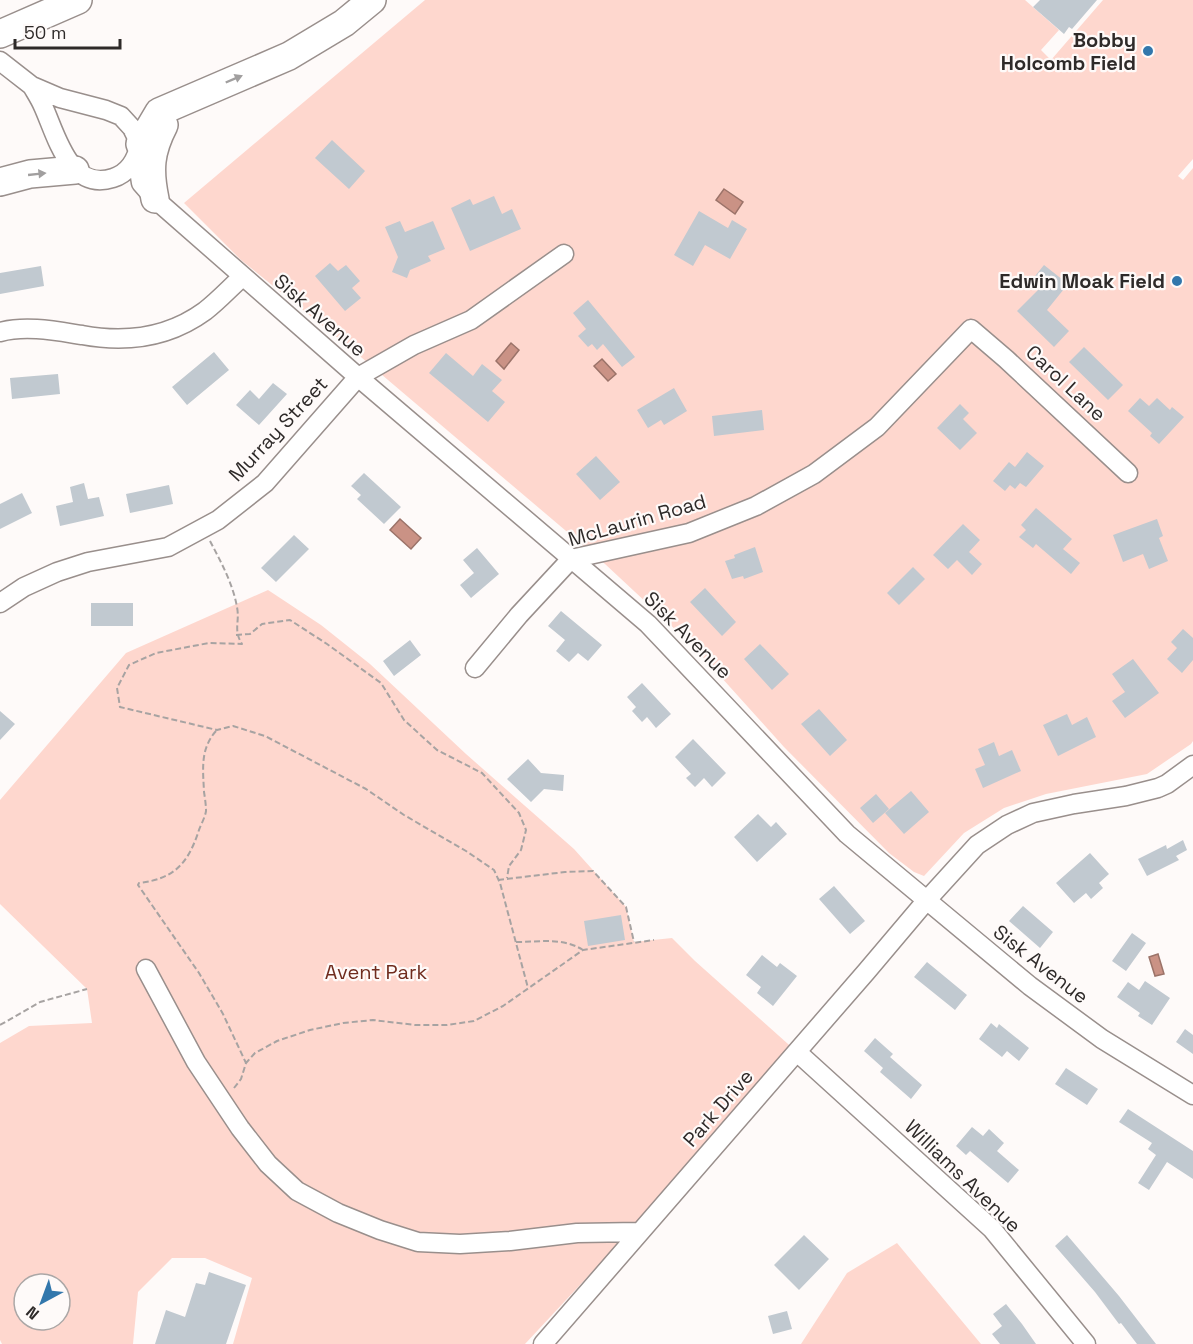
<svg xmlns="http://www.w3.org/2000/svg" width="1193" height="1344" font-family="'Space Grotesk',sans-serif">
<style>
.green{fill:#fed7ce;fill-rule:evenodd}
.water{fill:#ca9285;stroke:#9b7369;stroke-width:1.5}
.building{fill:#c1c9d0}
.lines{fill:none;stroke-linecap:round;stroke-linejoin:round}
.minor-casing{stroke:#998f8c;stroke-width:21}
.highway-casing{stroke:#998f8c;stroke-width:30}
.path{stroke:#a7a3a2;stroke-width:2;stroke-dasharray:6 3;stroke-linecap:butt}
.minor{stroke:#fff;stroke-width:18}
.highway{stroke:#fff;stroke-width:27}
.oneway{fill:#a19f9f}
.poi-dot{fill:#3277ac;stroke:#fefaf9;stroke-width:2}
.labels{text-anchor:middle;stroke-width:4.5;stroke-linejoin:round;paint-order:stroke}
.poi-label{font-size:20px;font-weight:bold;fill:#2e2a29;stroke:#fefaf9;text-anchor:end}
.street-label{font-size:20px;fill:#2e2a29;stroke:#fefaf9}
.park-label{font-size:20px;fill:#702c1e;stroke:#fefaf9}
</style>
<rect width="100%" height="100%" fill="#fefaf9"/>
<path class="green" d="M425 0H1025L1059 30 1041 50 1051 60 1103 0H1193V159L1178 176 1183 180 1193 168V741L1191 744 1147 774 1046 794 1004 808 964 833 924 876 914 872 889 853 784 747 693 646 605 564 355 352 241 260 184 203Z
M268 590 321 625 370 664 466 754 574 849 626 907 634 942 672 938 695 961 797 1052 525 1344H233L252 1278 205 1258H172L138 1292 133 1344H2L0 1340V1043L29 1026 92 1023 87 989 0 904V800L126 653ZM24 1284H60V1320H24Z
M897 1243 981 1344H801L847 1273Z"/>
<path class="water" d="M724 189 743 202 735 214 716 200Z
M511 343 519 350 504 369 496 361Z
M602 359 616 374 608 381 594 366Z
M400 519 421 538 411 549 390 530Z
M1158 954 1164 974 1155 976 1149 957Z"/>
<path class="building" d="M1040 0H1097L1072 29 1069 27 1064 34 1033 7Z
M332 140 365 171 349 189 315 158Z
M494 196 502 214 512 209 521 229 470 251 451 208 470 199 473 205Z
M699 211 728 228 732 220 747 229 730 259 705 245 693 266 674 255Z
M400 221 405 232 433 221 445 249 428 256 431 261 410 270 407 278 392 272 398 257 385 227Z
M330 263 338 271 346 265 360 281 352 288 361 298 345 311 315 276Z
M1044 265 1068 284 1047 310 1069 331 1054 347 1017 311 1044 284 1035 276Z
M41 266 44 286 0 294V273Z
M588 300 635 357 622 367 603 344 597 350 592 344 588 347 578 336 586 329 573 313Z
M1084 347 1123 385 1108 400 1069 362Z
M214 352 229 370 187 405 172 387Z
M446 353 473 376 482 364 502 380 492 391 505 402 488 422 429 373Z
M58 374 60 394 12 399 10 378Z
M273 383 287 394 259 425 236 405 250 390 259 399Z
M674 388 687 411 664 425 661 420 648 428 637 410Z
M1140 398 1149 406 1157 398 1170 410 1172 407 1184 417 1159 444 1150 436 1152 433 1128 411Z
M960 404 969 413 963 419 977 433 960 450 937 428Z
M762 410 764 430 714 436 712 416Z
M1027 452 1044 466 1026 487 1020 483 1015 489 1010 485 1005 491 993 481 1009 462 1015 467Z
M596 456 620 482 600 500 576 474Z
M364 473 401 507 384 524 357 499 361 495 351 486Z
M84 483 88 499 99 497 104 516 60 526 56 506 73 502 70 487Z
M169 485 173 504 130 513 126 494Z
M22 493 32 513 0 529V504Z
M1036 508 1072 539 1063 549 1080 563 1071 574 1036 544 1033 548 1019 537 1026 530 1021 525Z
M1157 519 1163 536 1159 538 1168 561 1149 569 1143 554 1123 562 1113 535Z
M963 524 980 540 969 552 982 564 972 575 957 560 948 569 933 555Z
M294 535 309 549 276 582 261 568Z
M755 547 763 572 744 579 743 576 732 579 725 561 735 558 734 555Z
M477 548 499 574 471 598 460 585 474 573 463 560Z
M913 567 925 579 899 605 887 593Z
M705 588 736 622 722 636 690 602Z
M91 603H133V626H91Z
M561 611 602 645 588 661 578 653 569 662 556 651 565 640 548 626Z
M1183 629 1193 638V660L1182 673 1167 659 1177 648 1171 642Z
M410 640 421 655 394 676 383 661Z
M760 644 789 674 772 690 744 659Z
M1133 659 1159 693 1125 718 1112 701 1125 692 1112 674Z
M642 683 671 714 656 728 647 717 642 722 632 711 636 707 627 697Z
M819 709 847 740 830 756 801 724Z
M0 711 15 724 0 740Z
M1067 714 1072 725 1087 717 1096 737 1058 756 1043 725Z
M693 739 726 773 712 787 704 778 695 787 686 778 691 774 675 757Z
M994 742 999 756 1012 750 1021 771 983 788 975 769 985 765 978 749Z
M528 759 541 773 564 775 563 791 544 789 531 802 507 779Z
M911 791 929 812 904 834 885 813Z
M876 794 889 809 873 823 860 808Z
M758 814 771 827 776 822 787 834 757 862 734 837Z
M1183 840 1187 850 1176 856 1179 860 1147 876 1138 859 1166 845 1167 849Z
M1090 853 1109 874 1099 883 1103 888 1091 899 1086 893 1074 903 1056 883Z
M834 886 865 921 850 934 819 899Z
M1023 906 1053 932 1040 948 1009 921Z
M621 915 625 940 588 946 584 921Z
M1132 933 1146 943 1126 971 1112 961Z
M762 955 777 967 780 963 797 976 773 1006 757 993 761 987 746 975Z
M927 962 967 995 955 1010 914 977Z
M1145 981 1170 998 1152 1025 1138 1016 1140 1013 1117 997 1128 982 1139 990Z
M991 1023 997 1028 999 1024 1029 1048 1019 1061 1007 1051 1002 1057 979 1039Z
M1185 1029 1193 1035V1054L1176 1042Z
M875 1038 893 1054 890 1057 922 1085 911 1099 880 1072 883 1068 864 1051Z
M1066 1068 1098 1089 1087 1105 1055 1084Z
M1128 1109 1193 1151V1179L1167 1162 1149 1190 1138 1183 1156 1155 1148 1149 1152 1143 1119 1122Z
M972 1127 983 1136 989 1129 1004 1143 997 1151 1019 1170 1008 1183 970 1151 966 1155 956 1146Z
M804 1235 829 1259 799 1290 774 1265Z
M1067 1235 1119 1296 1156 1344H1137L1121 1323 1119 1324 1095 1292 1055 1246Z
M209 1272 246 1285 226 1344H155L166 1310 185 1317 196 1283 205 1285Z
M1006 1304 1022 1324 1036 1344H1000L992 1334 1002 1326 993 1314Z
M787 1311 792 1329 773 1334 768 1316Z"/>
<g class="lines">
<g class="minor-casing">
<path id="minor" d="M0 61 32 86
M32 86 60 98 106 110 121 116 132 128 140 144C136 160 129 173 113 178 69 192 56 134 43 106 40 99 36 93 32 86Z
M137 157 141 183 155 199 358 377 648 624 847 834 1030 986 1102 1039 1193 1095
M0 332C26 325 56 331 82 335 125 343 168 338 205 311 218 301 230 288 242 277
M0 603 24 587 57 572 88 562 168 547 218 520 265 483 358 377 414 345 471 320 564 254
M475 668 519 615 571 559 689 533 756 506 814 474 877 427 971 329 1006 359 1128 473
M146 969 196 1062 240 1128 268 1164 297 1191 338 1213 380 1230 418 1242 460 1244 510 1241 577 1233 639 1232
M797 1052 992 1229 1086 1344
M543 1344 866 972 926 901 977 845 1007 825 1033 813 1074 804 1126 796 1158 788 1167 784 1193 765"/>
</g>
<g class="highway-casing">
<path id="highway" d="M0 34 78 0
M140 144 159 112 289 56 344 23 372 0
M0 182 30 174 75 170
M155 199C149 170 150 152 164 125"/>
</g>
<path class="path" d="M210 541C221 562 233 584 237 607 240 622 233 630 242 644L209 643 156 653 129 665 117 688 120 707 217 730 233 726 265 736 366 789 404 815 466 851 494 870 500 883 528 988
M236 635 250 634 262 624 290 620 327 644 381 683 404 720 437 750 482 773 519 813 526 830 521 850 509 866 507 878
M216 731C200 749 203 769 204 792 205 798 206 805 206 811 205 818 200 826 198 833 187 865 173 879 139 883L138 885 199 973 223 1014 246 1063
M498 880 565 872 593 871 626 907 634 942
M516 942C540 942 562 937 583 950
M0 1025 40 1002 87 989
M234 1088 241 1079 246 1063 255 1053 277 1041 310 1030 343 1023 373 1020 415 1025H447L474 1021 503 1006 583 950 654 940"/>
<use href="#minor" class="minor"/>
<use href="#highway" class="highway"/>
</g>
<defs><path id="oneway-solid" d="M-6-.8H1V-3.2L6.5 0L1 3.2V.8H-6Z" transform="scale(1.5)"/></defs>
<g class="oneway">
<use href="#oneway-solid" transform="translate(234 79) rotate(-23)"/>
<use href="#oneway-solid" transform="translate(37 174) rotate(-6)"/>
</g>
<g class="poi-dot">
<circle cx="1148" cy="51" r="6"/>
<circle cx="1177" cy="281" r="6"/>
</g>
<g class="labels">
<g class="poi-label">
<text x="1136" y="47">Bobby<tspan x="1136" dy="23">Holcomb Field</tspan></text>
<text x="1165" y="288">Edwin Moak Field</text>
</g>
<g class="street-label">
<text transform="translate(320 315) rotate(41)" y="7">Sisk Avenue</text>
<text transform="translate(1066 383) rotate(43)" y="7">Carol Lane</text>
<text transform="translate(278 429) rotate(-47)" y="7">Murray Street</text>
<text transform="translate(637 520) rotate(-16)" y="7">McLaurin Road</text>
<text transform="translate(688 635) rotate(45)" y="7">Sisk Avenue</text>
<text transform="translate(1041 964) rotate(38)" y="7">Sisk Avenue</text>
<text transform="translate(718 1108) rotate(-49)" y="7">Park Drive</text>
<text transform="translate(963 1176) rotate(44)" y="7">Williams Avenue</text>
</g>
<g class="park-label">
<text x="376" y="979">Avent Park</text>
</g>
</g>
<g transform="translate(42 1302) rotate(221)"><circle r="28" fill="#fefaf9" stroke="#aba7a6" stroke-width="1.5"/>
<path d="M0-4.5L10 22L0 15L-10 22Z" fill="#3277ac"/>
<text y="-9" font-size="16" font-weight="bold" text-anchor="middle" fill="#2e2a29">N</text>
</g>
<path d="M15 39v9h105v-9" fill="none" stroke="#2e2a29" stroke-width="3"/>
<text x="24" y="39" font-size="18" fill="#2e2a29" stroke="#fefaf9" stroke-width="4.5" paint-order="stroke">50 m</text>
</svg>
